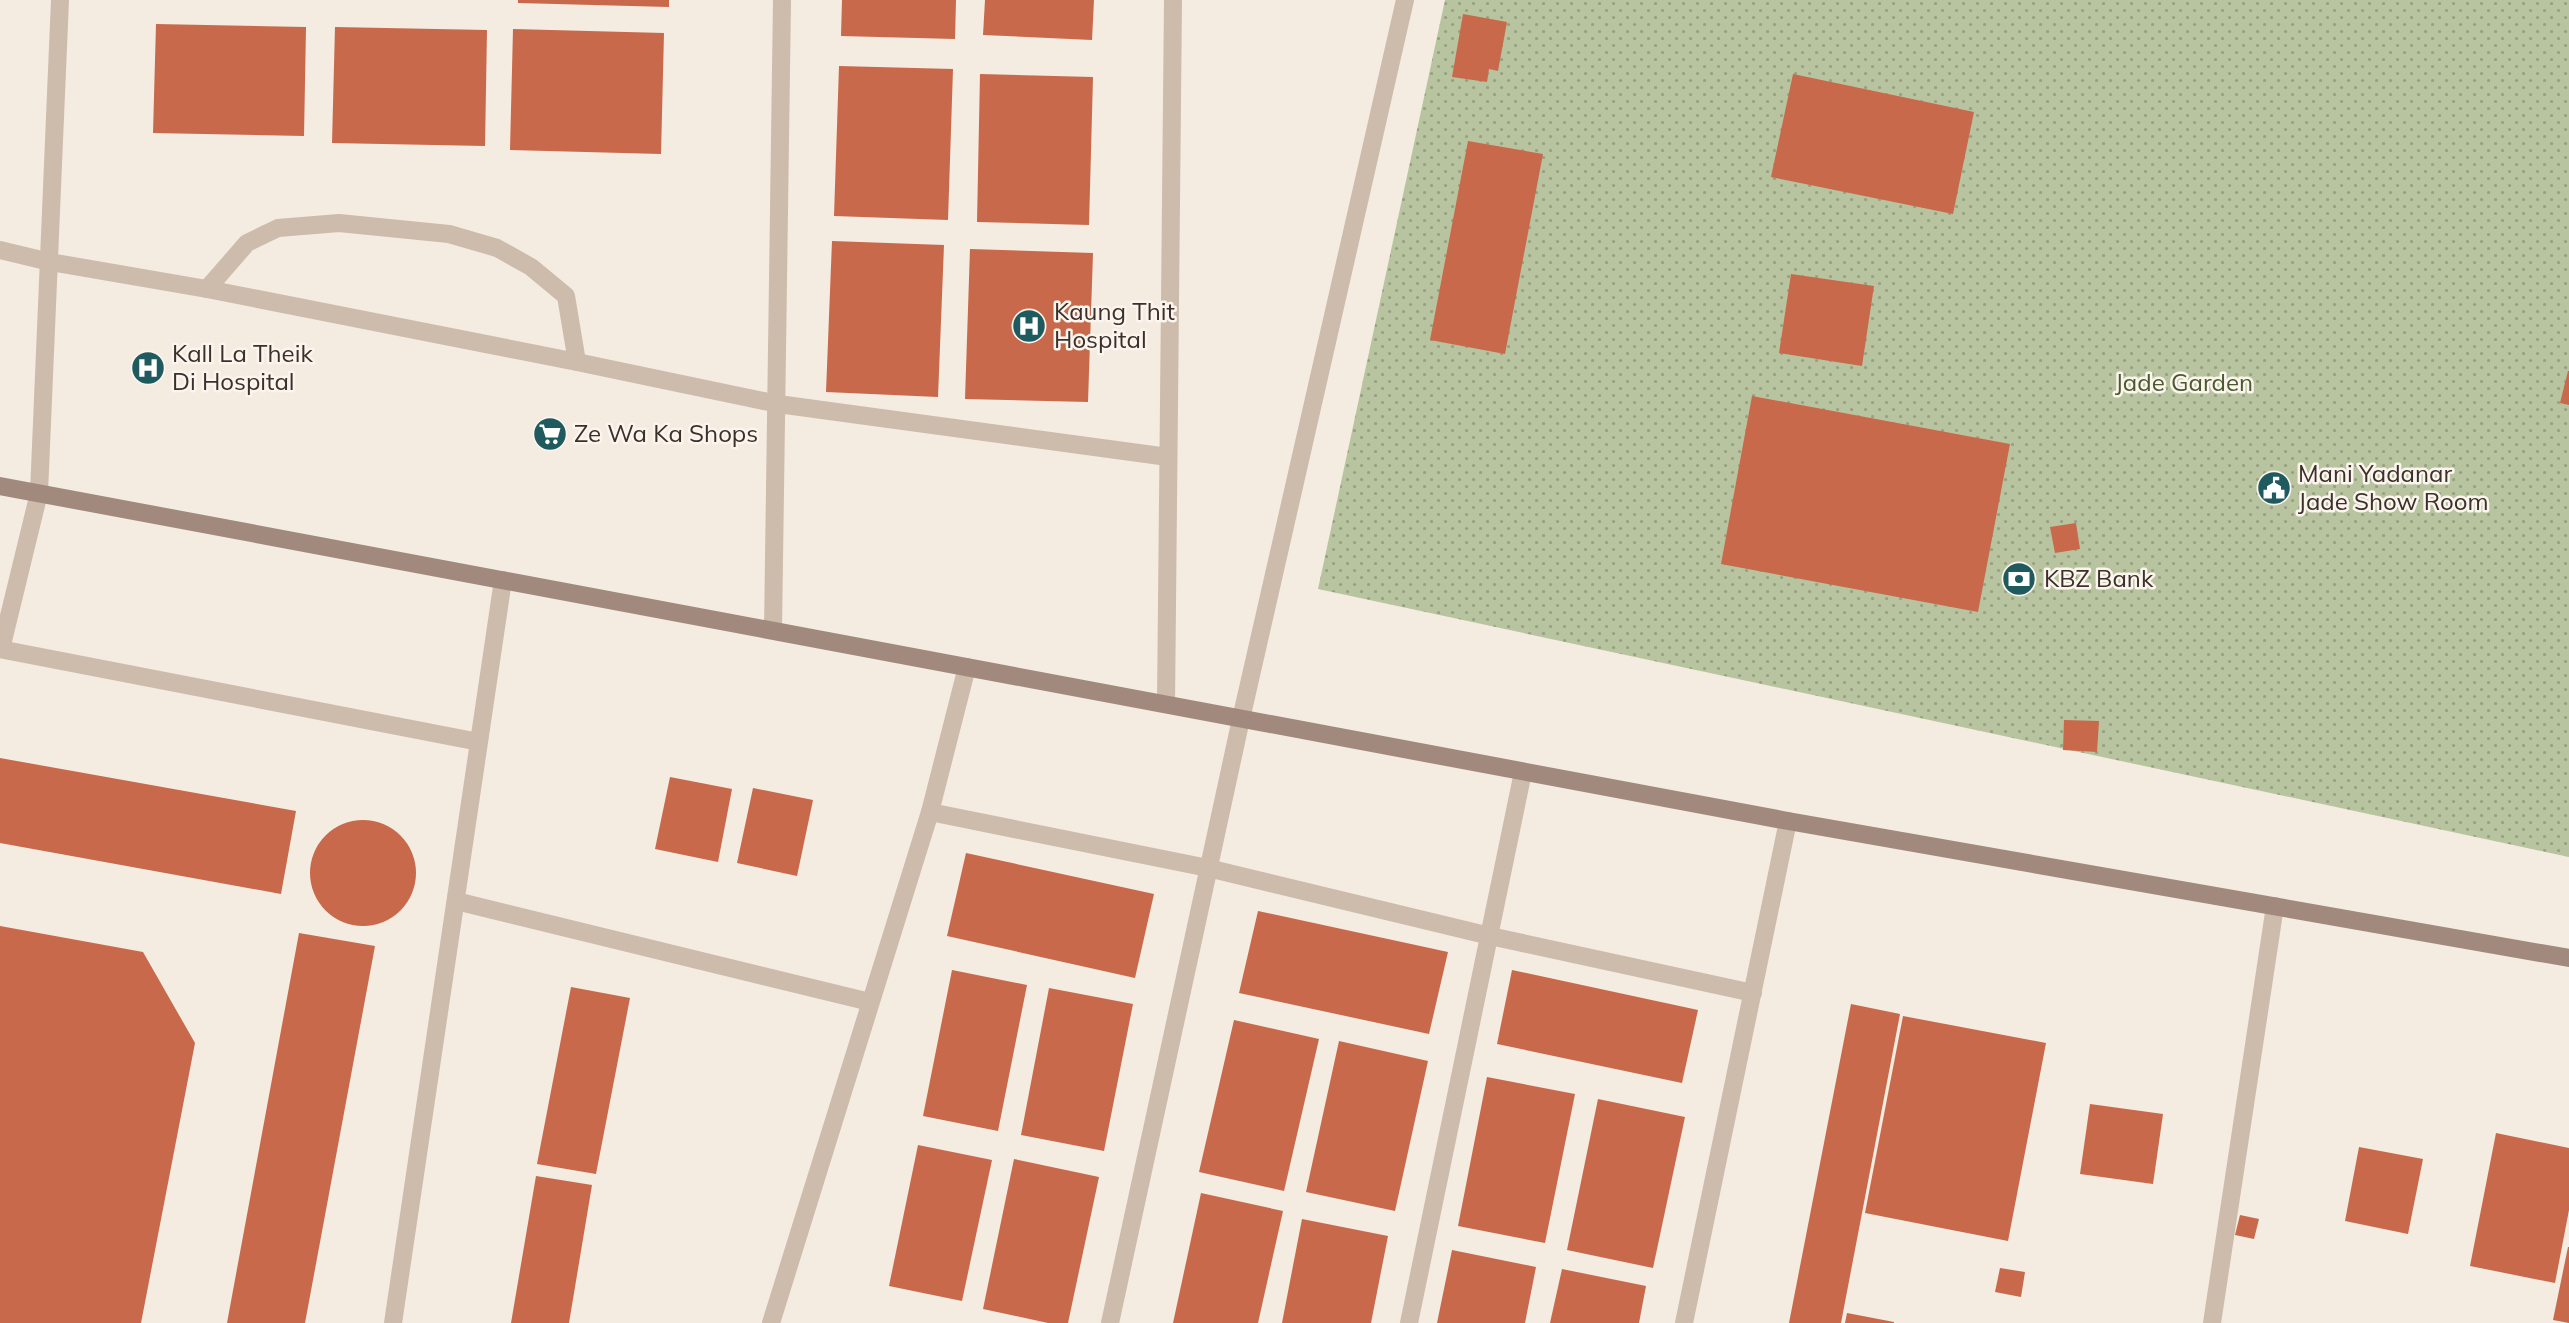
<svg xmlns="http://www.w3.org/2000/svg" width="2569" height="1323" font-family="Mulish,sans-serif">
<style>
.garden{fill:url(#garden-dots)}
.building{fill:#c8694b}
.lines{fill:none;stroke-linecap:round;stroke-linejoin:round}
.lane{stroke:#cdbbac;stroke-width:18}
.street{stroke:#cdbbac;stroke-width:18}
.secondary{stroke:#a18a7d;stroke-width:18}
.labels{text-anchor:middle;stroke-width:5;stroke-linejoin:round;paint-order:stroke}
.poi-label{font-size:24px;fill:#3b302b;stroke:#fbf5ee;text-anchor:start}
.park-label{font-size:24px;fill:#4a5a2e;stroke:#fbf5ee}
</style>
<defs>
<pattern id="garden-dots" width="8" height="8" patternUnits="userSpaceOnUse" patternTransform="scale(1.75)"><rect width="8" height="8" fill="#b8c4a0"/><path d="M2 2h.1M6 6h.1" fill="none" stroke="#97a083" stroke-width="1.8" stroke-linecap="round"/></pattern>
</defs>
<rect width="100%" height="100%" fill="#f4ebe1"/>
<path class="garden" d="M1445 0H2569V857L1318 589Z"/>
<path class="building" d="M518 0H669V7L518 3Z
M842 0H956L955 39 841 36Z
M985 0H1094L1092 40 983 35Z
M1463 14 1507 22 1498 71 1489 69 1487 82 1452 77Z
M156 24 306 27 304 136 153 133Z
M335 27 487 30 485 146 332 143Z
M513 29 664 33 661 154 510 150Z
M839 66 953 69 948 220 834 216Z
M980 74 1093 77 1089 225 977 222Z
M1793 74 1974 112 1953 214 1771 177Z
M1468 141 1543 154 1505 354 1430 340Z
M832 241 944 245 938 397 826 392Z
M970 249 1093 253 1088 402 965 399Z
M1791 274 1874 286 1862 366 1779 353Z
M2568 371H2569V405L2560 403Z
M1752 396 2010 444 1978 612 1721 564Z
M2076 523 2080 549 2055 553 2050 527Z
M2064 720 2099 721 2097 752 2063 750Z
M0 758 296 811 281 894 0 843Z
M670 777 732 789 718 862 655 849Z
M753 788 813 800 797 876 737 863Z
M310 873a53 53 0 1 1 106 0a53 53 0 1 1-106 0Z
M966 853 1154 894 1135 978 947 936Z
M1258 911 1448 952 1429 1034 1239 993Z
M0 926 143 952 195 1043 141 1323H0Z
M299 933 375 946 305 1323H227Z
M952 970 1027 985 998 1131 923 1116Z
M1512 970 1698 1010 1682 1083 1497 1044Z
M571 987 630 998 596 1174 537 1164Z
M1049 988 1133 1004 1104 1151 1021 1135Z
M1851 1004 1900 1014 1841 1323H1789Z
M1903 1016 2046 1043 2008 1241 1865 1213Z
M1234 1020 1319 1039 1284 1191 1199 1172Z
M1339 1041 1428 1061 1395 1211 1306 1192Z
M1487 1077 1575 1094 1545 1243 1458 1226Z
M1598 1099 1685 1117 1653 1268 1567 1250Z
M2090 1104 2163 1114 2153 1184 2080 1174Z
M2496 1133 2569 1148V1210L2555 1283 2470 1266Z
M918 1145 992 1160 962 1301 889 1286Z
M2359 1147 2423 1159 2408 1234 2345 1221Z
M1014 1159 1099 1177 1068 1323H1048L983 1309Z
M536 1176 592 1185 569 1323H511Z
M1201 1193 1283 1211 1258 1323H1173Z
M2240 1215 2259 1219 2254 1239 2235 1235Z
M1302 1219 1388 1236 1371 1323H1282Z
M2568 1247H2569V1323L2553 1320Z
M1452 1250 1536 1267 1525 1323H1437Z
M2000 1268 2025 1272 2021 1297 1995 1292Z
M1562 1269 1646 1286 1639 1323H1550Z
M1847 1313 1894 1322V1323H1845Z"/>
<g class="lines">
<path class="lane" d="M207 289 247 243 278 228 339 223 449 234 497 248 531 267 566 296 577 362
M0 649 479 742
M1 649 39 493
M456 901 870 1002
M393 1323 503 580
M771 1323 930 812
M2212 1323 2275 906"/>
<path class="street" d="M0 250 50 262 207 289 577 362 778 404 1168 457
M39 493 60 0
M773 630 782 0
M967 667 930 812 1208 868 1490 936 1753 993
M1166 704 1173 0
M1110 1323 1241 719 1405 0
M1409 1323 1523 772
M1684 1323 1788 821"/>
<path class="secondary" d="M0 486 1788 821 2569 958"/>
</g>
<defs>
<g id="hospital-disc" transform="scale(1.75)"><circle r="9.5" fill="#1f5a5e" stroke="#fbf5ee"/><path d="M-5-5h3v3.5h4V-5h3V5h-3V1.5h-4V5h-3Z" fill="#fff"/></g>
<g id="supermarket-disc" transform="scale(1.75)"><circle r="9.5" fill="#1f5a5e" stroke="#fbf5ee"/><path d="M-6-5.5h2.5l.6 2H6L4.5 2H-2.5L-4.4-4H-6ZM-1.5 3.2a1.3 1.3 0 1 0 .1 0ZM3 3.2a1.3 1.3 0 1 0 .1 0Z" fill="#fff"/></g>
<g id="civic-disc" transform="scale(1.75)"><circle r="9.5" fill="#1f5a5e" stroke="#fbf5ee"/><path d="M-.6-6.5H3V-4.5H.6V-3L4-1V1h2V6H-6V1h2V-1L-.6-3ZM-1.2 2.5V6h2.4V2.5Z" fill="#fff"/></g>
<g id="bank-disc" transform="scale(1.75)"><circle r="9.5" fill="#1f5a5e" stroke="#fbf5ee"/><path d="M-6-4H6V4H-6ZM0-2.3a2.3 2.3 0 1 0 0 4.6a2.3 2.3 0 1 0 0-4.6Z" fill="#fff"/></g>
</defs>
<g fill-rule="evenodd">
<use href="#hospital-disc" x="1029" y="326"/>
<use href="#hospital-disc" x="148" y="368"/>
<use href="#supermarket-disc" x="550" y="434"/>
<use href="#civic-disc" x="2274" y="488"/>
<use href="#bank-disc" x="2019" y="579"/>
</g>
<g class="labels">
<g class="poi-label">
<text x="1054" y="320">Kaung Thit<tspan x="1054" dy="28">Hospital</tspan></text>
<text x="172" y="362">Kall La Theik<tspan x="172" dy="28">Di Hospital</tspan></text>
<text x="574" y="442">Ze Wa Ka Shops</text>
<text x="2298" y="482">Mani Yadanar<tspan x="2298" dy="28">Jade Show Room</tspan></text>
<text x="2044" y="587">KBZ Bank</text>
</g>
<g class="park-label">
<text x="2184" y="391">Jade Garden</text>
</g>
</g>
</svg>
